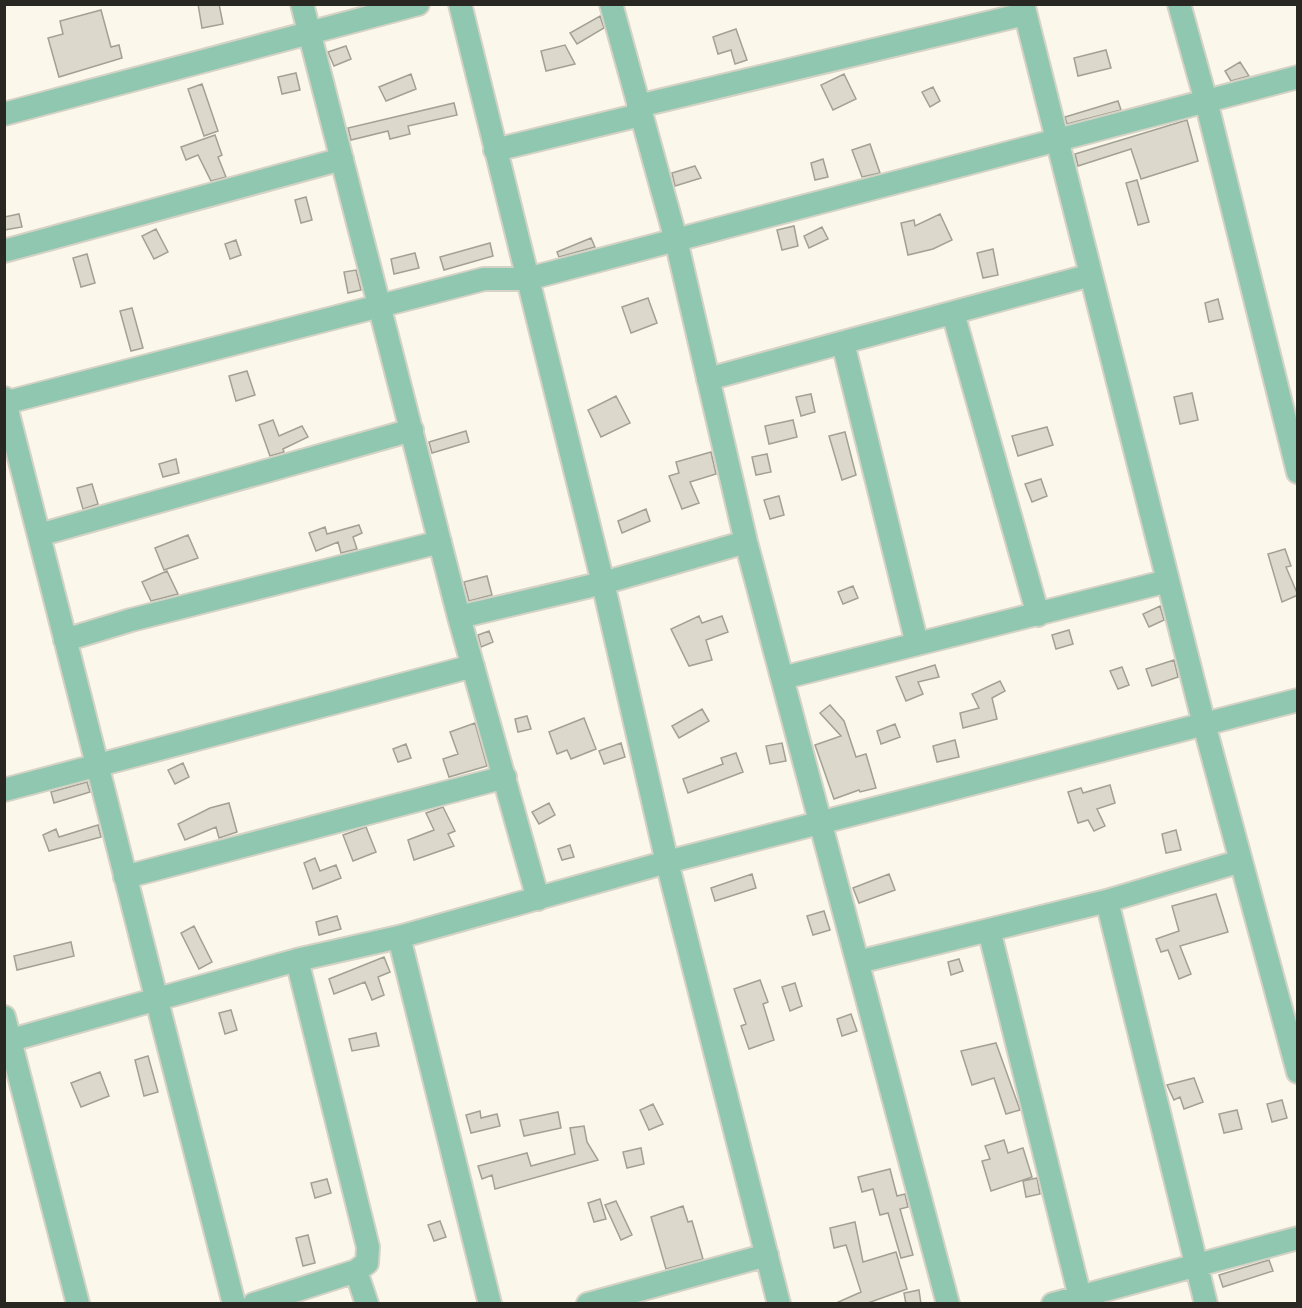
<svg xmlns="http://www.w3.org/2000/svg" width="1302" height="1308" font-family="'Open Sans',sans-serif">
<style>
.building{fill:#dcd9cc;stroke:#a3a094;stroke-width:1.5}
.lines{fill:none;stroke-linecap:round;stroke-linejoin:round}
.minor-casing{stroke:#d5d2c6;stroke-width:26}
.minor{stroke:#90c7b0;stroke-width:22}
</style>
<rect width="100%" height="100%" fill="#fbf7ea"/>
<path class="building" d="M198 4H219L223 24 202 28Z
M101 10 111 47 119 45 122 58 59 77 48 38 63 34 60 21Z
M600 16 604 28 577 44 570 33Z
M736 29 747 60 735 64 731 50 718 54 713 37Z
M565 45 575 64 546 71 541 51Z
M346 46 351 59 334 66 328 52Z
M1106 50 1111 68 1078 76 1074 58Z
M1240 62 1249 76 1231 81 1225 71Z
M296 73 300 90 282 94 278 77Z
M411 74 416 89 386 101 379 87Z
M844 74 856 99 833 110 821 85Z
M202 84 218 131 204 136 188 89Z
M933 87 940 101 930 107 922 92Z
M1118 101 1121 110 1067 124 1065 117Z
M454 103 457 115 408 126 410 134 390 139 388 131 351 140 348 128Z
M1187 120 1198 161 1141 179 1131 149 1078 166 1075 154Z
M215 135 222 155 218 157 226 177 211 181 198 155 186 160 181 147Z
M870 144 880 173 862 177 852 150Z
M823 159 828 177 815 180 811 163Z
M695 166 701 178 675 186 672 173Z
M1137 180 1149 222 1138 225 1126 183Z
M306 197 312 220 301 223 295 200Z
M19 214 22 227 4 230V217Z
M940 214 952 240 933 249 908 255 901 223 914 220 915 226Z
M794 226 798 246 782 250 777 230Z
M822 227 828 239 809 248 804 236Z
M156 229 168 252 154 259 142 236Z
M591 238 595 247 559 257 557 252Z
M236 240 241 255 230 259 225 244Z
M490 243 493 256 444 270 440 257Z
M993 249 998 275 983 278 977 253Z
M415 253 419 268 394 274 391 259Z
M87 254 95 283 81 287 73 258Z
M356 270 361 290 348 293 344 272Z
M648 298 657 323 631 333 622 307Z
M1218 299 1223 319 1209 322 1205 303Z
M132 308 143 348 131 351 120 311Z
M247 371 255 395 236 401 229 376Z
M1192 393 1198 420 1180 424 1174 397Z
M811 394 815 412 801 416 796 397Z
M616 396 630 423 601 437 588 410Z
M273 420 279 436 302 426 308 437 283 449 284 452 270 456 259 425Z
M793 420 797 437 769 444 765 426Z
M1047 427 1053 445 1018 456 1012 436Z
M466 431 469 442 432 453 429 442Z
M845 432 856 475 842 480 829 436Z
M711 452 716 474 690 482 699 503 682 509 669 476 679 473 676 462Z
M767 454 771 472 756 475 752 457Z
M176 459 179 473 163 477 159 464Z
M1041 479 1047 496 1032 502 1025 484Z
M92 484 98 504 83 509 77 488Z
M779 496 784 515 770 519 764 500Z
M646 509 650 521 622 533 618 521Z
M359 525 362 533 353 537 357 549 341 553 338 542 316 551 309 533 325 527 327 534Z
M188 535 198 558 164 570 155 548Z
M1285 549 1291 566 1286 567 1298 595 1282 602 1268 554Z
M167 571 178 594 151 601 142 582Z
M487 576 492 595 469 601 464 582Z
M853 586 858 598 843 604 838 592Z
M1160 606 1164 620 1149 627 1143 614Z
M699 616 702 623 722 616 728 632 706 640 712 660 689 666 671 629Z
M1069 630 1073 644 1056 649 1052 635Z
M489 631 493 642 481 647 478 635Z
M1174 660 1178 677 1152 686 1146 669Z
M935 665 939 677 918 682 923 694 906 701 896 677Z
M1122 667 1129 685 1118 689 1110 671Z
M1000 681 1005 691 992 698 997 719 963 728 960 713 979 708 972 694Z
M830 705 844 721 856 757 866 754 876 788 860 792 859 790 834 799 815 745 841 736 820 713Z
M702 709 709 721 679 738 672 726Z
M527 716 531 729 518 732 515 719Z
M584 718 596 749 571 759 567 750 557 754 549 732Z
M475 723 487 766 449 777 443 759 458 754 450 732Z
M895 724 900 737 881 744 877 731Z
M955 740 959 757 937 762 933 746Z
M621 743 625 757 604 764 599 751Z
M782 743 786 761 770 764 766 746Z
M406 744 411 758 398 762 393 749Z
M736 753 743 772 688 793 683 779 723 764 721 758Z
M183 763 189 777 175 784 168 770Z
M87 782 90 792 54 803 51 792Z
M1110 785 1115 803 1097 809 1105 826 1094 831 1088 820 1078 823 1068 792 1081 788 1083 793Z
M229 803 237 832 219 838 216 827 185 840 178 824 210 808Z
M549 803 555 815 539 824 532 812Z
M443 807 455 831 448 834 454 846 414 860 408 840 434 830 426 813Z
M98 825 101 837 49 851 43 835 56 829 59 837Z
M366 827 376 852 353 861 343 835Z
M1176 830 1181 850 1166 853 1162 834Z
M570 845 574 857 562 860 558 849Z
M315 858 320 871 336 865 341 878 313 889 304 863Z
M752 874 756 888 715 901 711 888Z
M889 874 895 890 859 903 853 888Z
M1216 894 1228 932 1180 946 1191 974 1179 979 1168 950 1161 952 1156 939 1179 931 1172 906Z
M824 911 830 930 813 935 807 916Z
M337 916 341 929 319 935 316 922Z
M194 926 212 962 199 969 181 933Z
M71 942 74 956 17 970 14 956Z
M384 957 390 972 378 977 384 995 372 1000 365 982 334 994 329 979Z
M959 959 963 971 951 975 948 962Z
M760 980 768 1002 763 1004 774 1040 749 1049 741 1026 746 1024 734 989Z
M795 983 802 1006 790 1011 782 987Z
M231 1010 237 1030 225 1034 219 1013Z
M851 1014 857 1031 842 1036 837 1019Z
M376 1033 379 1046 352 1051 349 1039Z
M996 1043 1020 1110 1006 1114 994 1078 972 1085 961 1051Z
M148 1056 158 1092 144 1096 135 1060Z
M100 1072 109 1096 81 1107 71 1083Z
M1194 1078 1203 1102 1184 1109 1180 1097 1174 1100 1167 1085Z
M1282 1100 1287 1118 1272 1122 1267 1104Z
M653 1104 663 1124 649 1130 640 1110Z
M1237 1110 1242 1129 1224 1133 1219 1114Z
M480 1111 481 1118 497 1114 500 1126 471 1133 466 1115Z
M558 1112 561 1128 524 1136 520 1120Z
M584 1126 587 1142 598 1160 495 1189 492 1175 482 1179 478 1166 527 1153 531 1166 575 1154 570 1128Z
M1004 1140 1008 1153 1023 1148 1032 1177 991 1191 982 1161 990 1159 985 1146Z
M641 1148 644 1164 627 1168 623 1152Z
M890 1169 897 1196 905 1194 908 1207 900 1209 913 1255 901 1258 888 1213 880 1215 873 1189 862 1192 858 1177Z
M1037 1178 1040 1194 1026 1197 1023 1181Z
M327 1179 331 1193 315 1198 311 1183Z
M600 1199 606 1219 594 1222 588 1203Z
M616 1201 632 1235 621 1240 605 1205Z
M683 1206 688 1222 692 1221 703 1259 666 1269 651 1217Z
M440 1221 446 1237 434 1241 428 1225Z
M855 1222 863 1262 896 1252 907 1289 865 1304H834L861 1292 846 1245 834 1248 830 1228Z
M308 1235 315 1263 303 1266 296 1238Z
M1269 1260 1273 1271 1223 1287 1219 1275Z
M919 1290 921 1304H906L904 1293Z"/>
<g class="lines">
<g class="minor-casing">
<path id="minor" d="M302 4 459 617 538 899
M460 4 603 583 667 862 779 1304
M611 4 676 240 746 542 948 1304
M1023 4 1204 724 1298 1072
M1179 4 1206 101 1298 472
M638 106 1025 14
M4 114 418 4
M495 150 640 115
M4 251 342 159
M953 313 1038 615
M843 343 917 644
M708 379 1091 275
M4 398 234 1304
M4 403 484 279H527L1298 77
M39 535 412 430
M459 617 603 583 746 542
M65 640 131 620 440 542
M782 678 1168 581
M4 790 473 666
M125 877 505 777
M1107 901 1206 1304
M989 930 1080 1297
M399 937 490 1304
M858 962 1107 901 1241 861
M4 1017 78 1304
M4 1042 297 960 399 937 667 862 1298 700
M356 1271 367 1304
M254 1304 356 1271 367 1263 368 1247 297 960
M588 1304 767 1255
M1053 1304 1298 1238"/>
</g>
<use href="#minor" class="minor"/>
</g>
<rect width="1302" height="1308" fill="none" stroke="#282722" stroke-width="12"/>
</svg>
